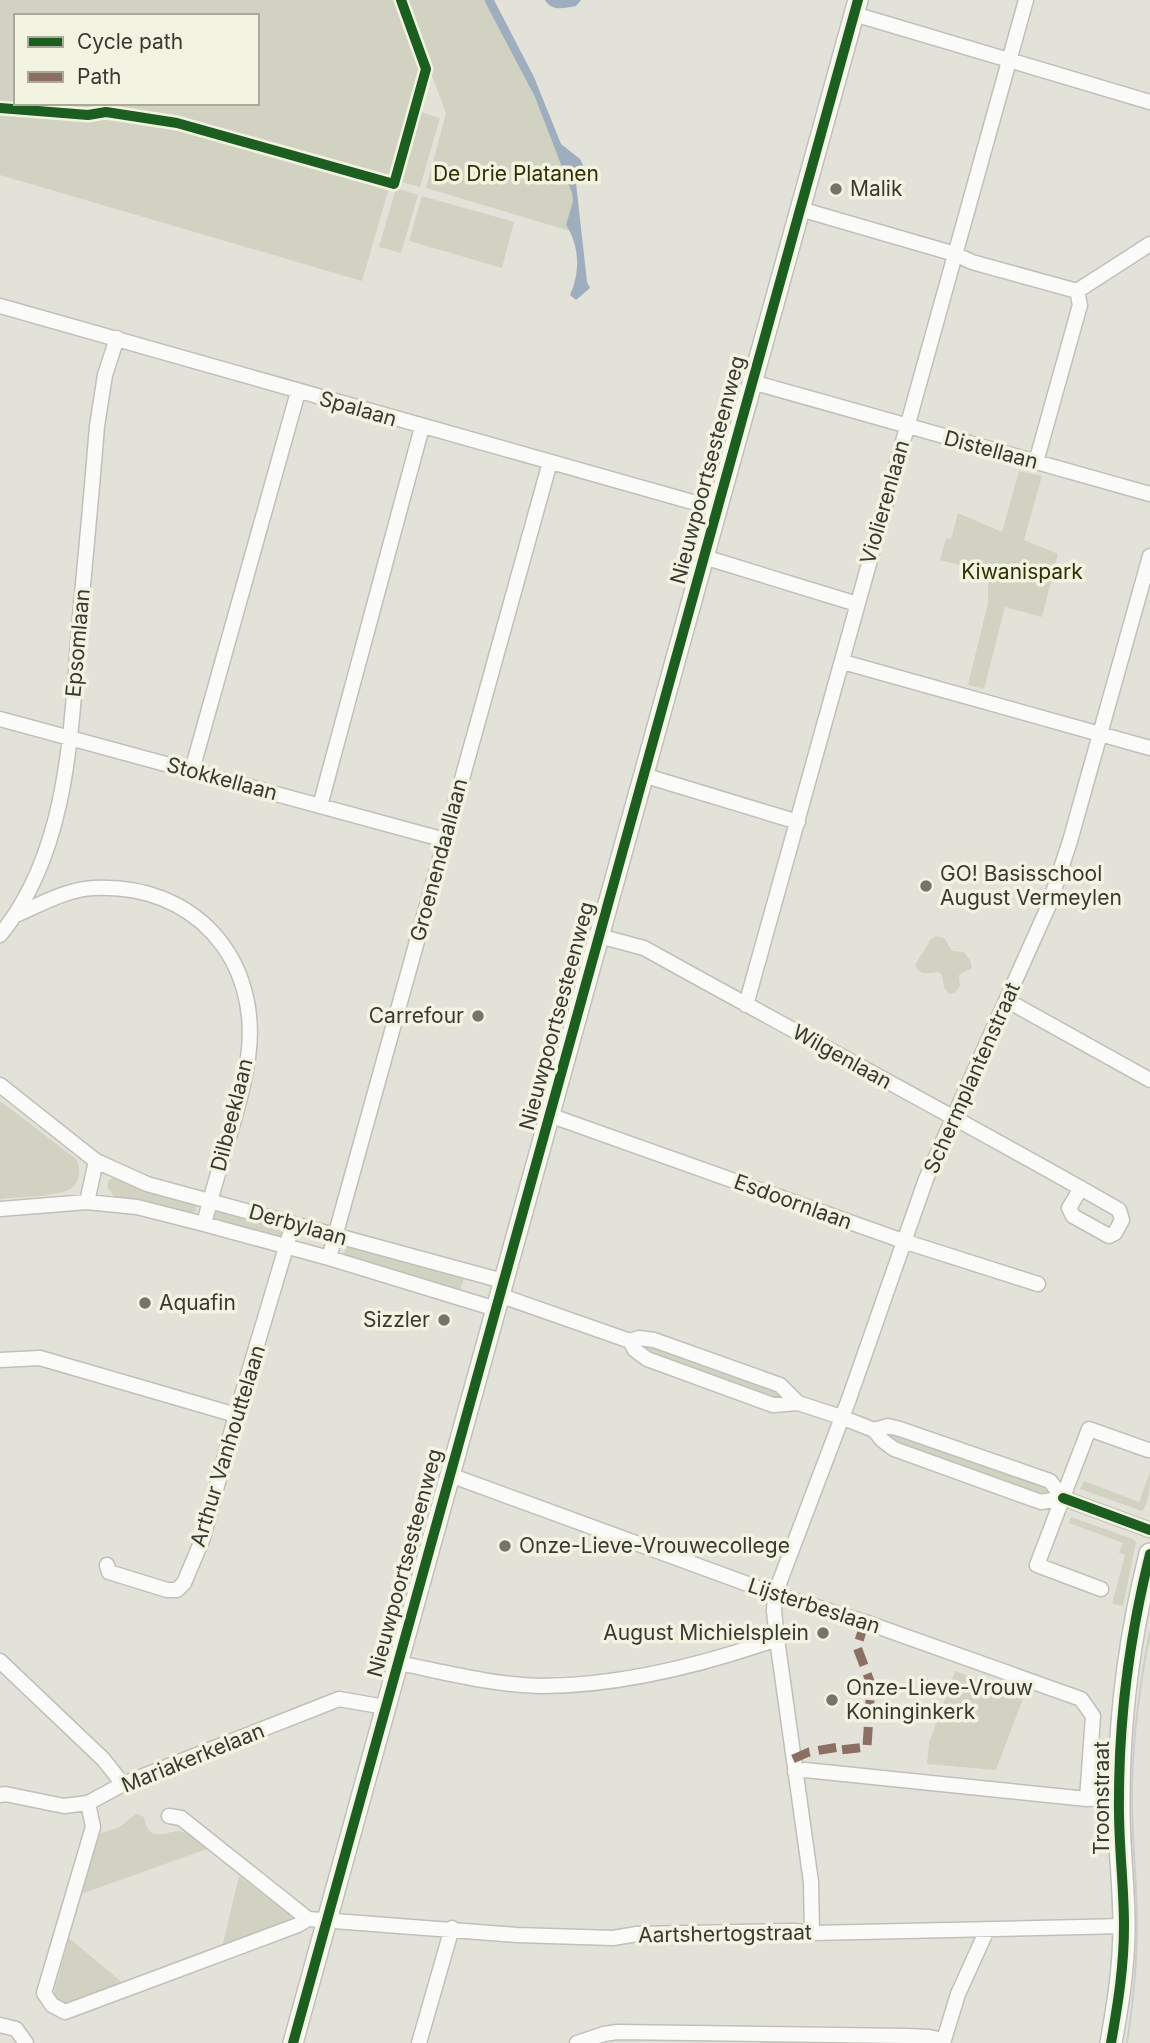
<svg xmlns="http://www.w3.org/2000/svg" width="1150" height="2043" font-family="Inter,sans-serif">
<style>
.green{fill:#d2d2c2;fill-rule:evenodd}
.water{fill:#9faebe}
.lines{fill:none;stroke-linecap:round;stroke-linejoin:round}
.minor-casing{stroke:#c0c0b9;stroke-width:17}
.secondary-casing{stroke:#c0c0b9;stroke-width:22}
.primary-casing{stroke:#c0c0b9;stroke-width:24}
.minor{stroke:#fbfbf9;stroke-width:14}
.secondary{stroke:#fbfbf9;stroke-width:19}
.primary{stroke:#fbfbf9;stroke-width:21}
.tram{stroke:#cdcdcb;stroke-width:2}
.quiet{stroke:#8d6e63;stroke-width:9;stroke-dasharray:18 9;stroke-linecap:butt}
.cycleway-casing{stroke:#f3f3e2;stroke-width:15}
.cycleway{stroke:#1b5e20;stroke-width:10}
.poi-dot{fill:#74746d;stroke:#f3f3e2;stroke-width:2.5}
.labels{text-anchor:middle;stroke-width:7;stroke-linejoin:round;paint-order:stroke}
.park-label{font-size:21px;fill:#312f03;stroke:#f3f3e2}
.poi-label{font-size:21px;fill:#393933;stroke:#f3f3e2;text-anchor:start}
.street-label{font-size:21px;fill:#393933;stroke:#f3f3e2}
</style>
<rect width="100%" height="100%" fill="#e2e2d9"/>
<path class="green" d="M0 0H484C517 62 554 125 572 194 576 206 567 214 570 231L426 188 446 113 426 60 362 281 0 175ZM16 16H257V103H16Z
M418 111 440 118 420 187 398 181Z
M396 188 418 195 401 253 379 247Z
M422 196 514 222 502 268 409 241Z
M1019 471 1042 476 1024 540 1058 554 1042 617 1005 607 984 689 968 685 988 603V585L991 573 940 560 946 538 951 539 958 513 1002 532Z
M936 936 944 938 952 951 964 952 970 960 972 968 959 975 960 986 955 993 949 994 944 987 942 975 938 972C927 974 921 975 915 966 919 956 926 950 930 940Z
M0 1102 3 1103 76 1159C82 1170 80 1186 66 1191 48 1197 19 1197 0 1199Z
M113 1178 193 1201 197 1210 189 1216 114 1196 107 1187 108 1181Z
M218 1210 279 1225 283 1236 281 1239 214 1221 213 1215Z
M351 1245 465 1276 459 1292 371 1267 344 1255 345 1250Z
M645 1343 787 1395 780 1401 648 1353 640 1346Z
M891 1432 1043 1485 1055 1492 1045 1498 899 1445 888 1438 887 1435Z
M1150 1472C1150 1485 1150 1502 1142 1511L1080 1489 1084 1481 1139 1502Z
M1071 1517 1133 1539 1136 1542 1123 1606 1112 1604 1125 1555 1119 1553 1123 1543 1069 1523Z
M955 1671 1024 1696 996 1770 927 1764 929 1743Z
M136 1814 144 1817C149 1848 169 1827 184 1832 193 1835 200 1843 207 1849L81 1894 97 1834 118 1828Z
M239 1876 290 1915 292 1922 222 1948Z
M69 1938 123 1983C104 1990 79 2005 59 2002L54 1994 55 1988Z"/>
<path class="water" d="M484 0H494L534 77 561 144 580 159 583 165 576 183 587 282 590 288 576 300 570 295C580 273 580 246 566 225L573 201 572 193 535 97Z
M545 0H581L576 6C564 8 552 12 545 0Z"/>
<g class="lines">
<g class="minor-casing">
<path id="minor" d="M854 14 1150 102
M800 209 955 254 972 262 1077 291 1150 244
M0 306 717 509
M752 382 1150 494
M1036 462 1080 305 1077 291
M704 557 857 604
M843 662 1150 748
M0 719 445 840
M192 770 298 392
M643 775 798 822
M320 806 422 427
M18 914C41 904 68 889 94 888 194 883 262 959 248 1058 240 1112 217 1170 204 1224
M0 935C71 849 71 723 80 616 86 553 92 489 97 426L105 375 117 338
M599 936 644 948C802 1036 962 1120 1119 1210L1122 1220 1115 1233 1109 1236 1073 1216 1069 1208 1081 1188
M1008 1001 1150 1080
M746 1005 1026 0
M0 1085 96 1161 87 1202 0 1209
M549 1115 903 1241 1038 1284
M96 1161 147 1184 503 1281
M87 1202 137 1207 204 1224 329 1258 496 1309
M329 1258 550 462
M499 1295 630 1341 639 1338 654 1340 780 1385 798 1403
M630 1341 635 1350 647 1359 773 1405 798 1403 841 1417 874 1430 882 1440 894 1449 1041 1502 1063 1498
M0 1360 40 1358 236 1415
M874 1430 888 1426 900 1429 1050 1481 1063 1498 1150 1530
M450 1475 775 1594 865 1622 1081 1699 1093 1716 1087 1799
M107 1565 109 1572 167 1590H177L184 1583 203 1538 236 1415 293 1224
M1101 1589 1037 1565 1089 1429 1148 1450
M0 1661 103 1759 123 1784
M398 1663C444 1672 493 1685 541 1686 621 1686 702 1665 777 1639
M795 1772 805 1770 1087 1799 1119 1798
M0 1795 5 1794 64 1806 88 1803 123 1784 339 1699 385 1707
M88 1803 93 1827 44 1993 52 2005 65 2012 298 1925 308 1919 517 1935 613 1938 637 1934 794 1931 812 1933 1124 1926
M169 1816 181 1818 308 1919
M812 1933 811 1882 777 1639 774 1611 775 1594 849 1399 926 1179 1049 905 1070 841 1150 556
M0 2025 16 2029 26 2043
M419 2043 452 1928
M577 2043 604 2034 617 2032 907 2036 929 2037 943 2040
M943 2043 958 1994 987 1930"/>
</g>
<g class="secondary-casing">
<path id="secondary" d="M293 2043 858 0"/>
</g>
<g class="primary-casing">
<path id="primary" d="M1111 2043C1118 2004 1124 1966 1124 1926 1124 1883 1118 1841 1119 1798 1119 1716 1130 1634 1150 1554"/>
</g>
<use href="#minor" class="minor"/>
<use href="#secondary" class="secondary"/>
<use href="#primary" class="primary"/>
<path class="tram" d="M1127 2043C1133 2004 1137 1965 1137 1926 1137 1879 1131 1833 1132 1786 1133 1734 1140 1683 1150 1632"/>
<path class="quiet" d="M793 1759 809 1752 839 1747V1750L867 1747 871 1684 857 1647 865 1622"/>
<g class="cycleway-casing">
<path id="cycleway" d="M0 108 88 115 106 112 177 123 394 184 426 69 401 0
M1063 1498 1150 1530
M293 2043 858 0
M1111 2043C1118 2004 1124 1966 1124 1926 1124 1883 1118 1841 1119 1798 1119 1716 1130 1634 1150 1554"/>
</g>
<use href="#cycleway" class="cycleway"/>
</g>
<g class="poi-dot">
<circle cx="836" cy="189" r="7"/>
<circle cx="926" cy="886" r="7"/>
<circle cx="478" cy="1016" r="7"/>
<circle cx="145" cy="1303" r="7"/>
<circle cx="444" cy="1320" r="7"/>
<circle cx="505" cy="1546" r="7"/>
<circle cx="823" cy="1633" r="7"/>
<circle cx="832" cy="1700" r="7"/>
</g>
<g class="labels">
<g class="park-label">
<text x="516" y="181">De Drie Platanen</text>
<text x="1022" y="579">Kiwanispark</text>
</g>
<g class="poi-label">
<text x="850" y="196">Malik</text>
<text x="940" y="881">GO! Basisschool<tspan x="940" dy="24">August Vermeylen</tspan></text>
<text x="464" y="1023" text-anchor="end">Carrefour</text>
<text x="159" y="1310">Aquafin</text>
<text x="430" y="1327" text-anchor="end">Sizzler</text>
<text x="519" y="1553">Onze-Lieve-Vrouwecollege</text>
<text x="809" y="1640" text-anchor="end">August Michielsplein</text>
<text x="846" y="1695">Onze-Lieve-Vrouw<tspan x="846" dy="24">Koninginkerk</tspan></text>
</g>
<g class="street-label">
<text transform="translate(358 409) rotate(16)" y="7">Spalaan</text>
<text transform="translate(991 450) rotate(15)" y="7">Distellaan</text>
<text transform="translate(708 470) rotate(-75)" y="7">Nieuwpoortsesteenweg</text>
<text transform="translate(885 502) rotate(-74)" y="7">Violierenlaan</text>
<text transform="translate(78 643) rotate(-85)" y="7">Epsomlaan</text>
<text transform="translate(222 779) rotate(15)" y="7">Stokkellaan</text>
<text transform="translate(439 860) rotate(-75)" y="7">Groenendaallaan</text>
<text transform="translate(557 1016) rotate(-75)" y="7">Nieuwpoortsesteenweg</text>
<text transform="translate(842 1057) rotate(29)" y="7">Wilgenlaan</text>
<text transform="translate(972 1078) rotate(-66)" y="7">Schermplantenstraat</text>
<text transform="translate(232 1115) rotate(-76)" y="7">Dilbeeklaan</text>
<text transform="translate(793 1202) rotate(20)" y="7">Esdoornlaan</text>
<text transform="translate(298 1225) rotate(16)" y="7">Derbylaan</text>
<text transform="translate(228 1446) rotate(-73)" y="7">Arthur Vanhouttelaan</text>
<text transform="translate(405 1563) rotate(-75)" y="7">Nieuwpoortsesteenweg</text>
<text transform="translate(814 1606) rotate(18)" y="7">Lijsterbeslaan</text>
<text transform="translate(193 1758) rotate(-22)" y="7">Mariakerkelaan</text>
<text transform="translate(1102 1798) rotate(-90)" y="7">Troonstraat</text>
<text transform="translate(725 1934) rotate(-1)" y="7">Aartshertogstraat</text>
</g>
</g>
<rect x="14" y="14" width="245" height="91" fill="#f3f3e2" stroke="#a9a99c" stroke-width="2"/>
<rect x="28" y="37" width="35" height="10" fill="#1b5e20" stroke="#a9a99c" stroke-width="2"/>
<text x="77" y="49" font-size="21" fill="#393933">Cycle path</text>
<rect x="28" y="72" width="35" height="10" fill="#8d6e63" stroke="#a9a99c" stroke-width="2"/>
<text x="77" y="84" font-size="21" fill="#393933">Path</text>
</svg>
